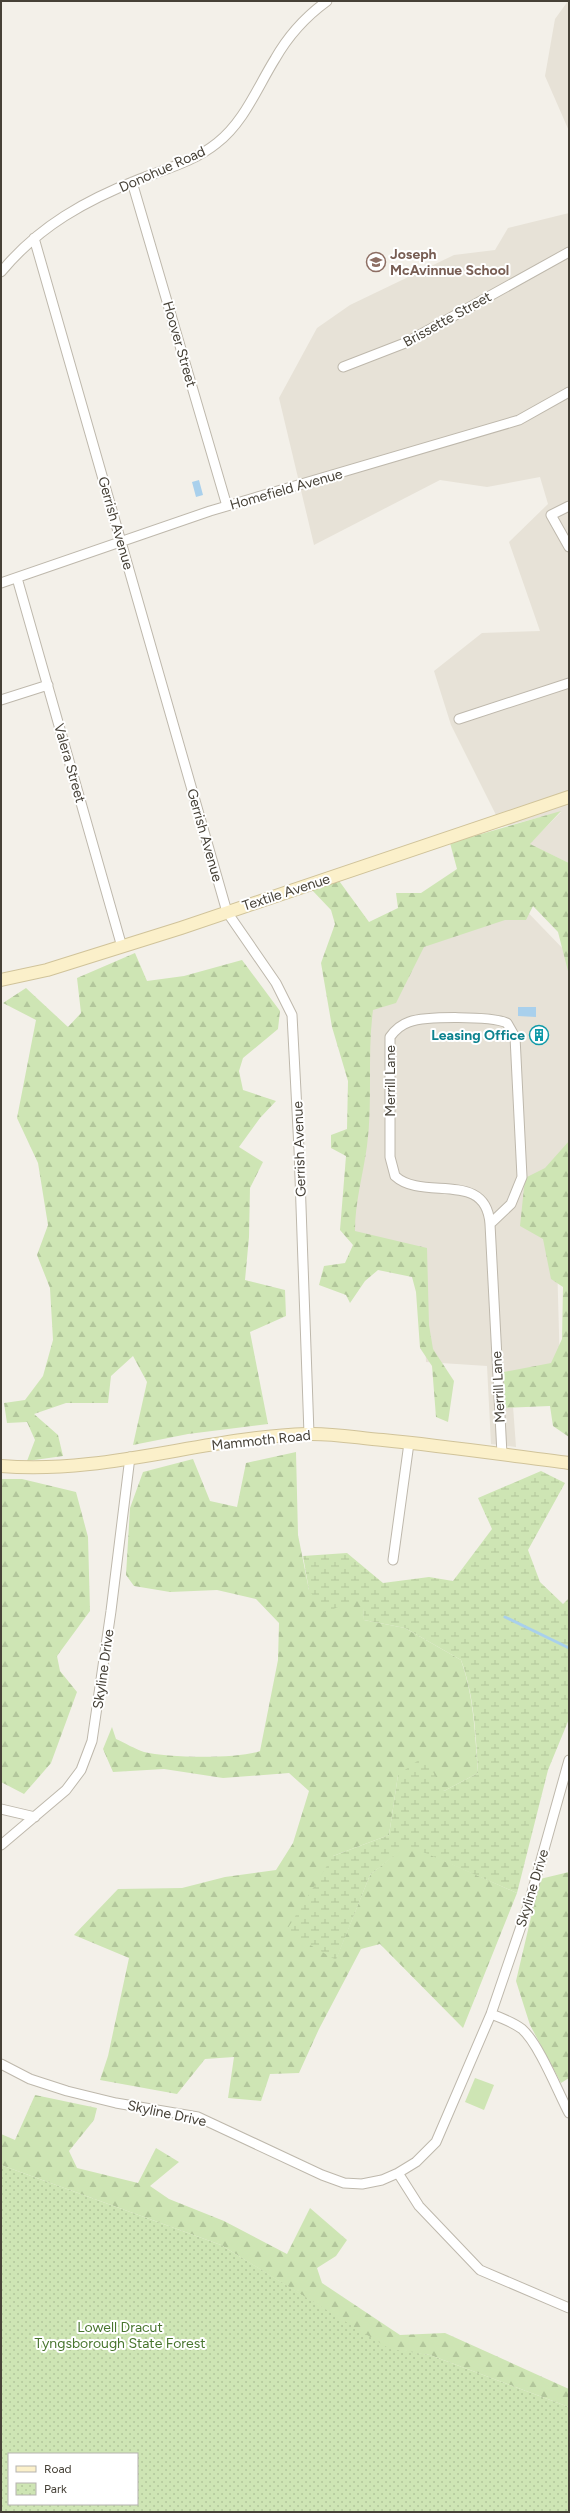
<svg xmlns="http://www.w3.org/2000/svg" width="570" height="2513" font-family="Figtree,sans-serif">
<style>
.residential{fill:#e7e2d7}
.forest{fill:url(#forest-firs)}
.wetland{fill:url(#wetland-marsh)}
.park{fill:url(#park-dots);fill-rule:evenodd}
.pitch{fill:#cee5b4}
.water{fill:#a9d0ec}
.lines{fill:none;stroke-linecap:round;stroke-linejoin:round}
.stream{stroke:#a9d0ec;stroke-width:3}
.minor-casing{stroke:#beb8ac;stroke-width:11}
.secondary-casing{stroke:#d0c39a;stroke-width:14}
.minor{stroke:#fff;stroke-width:9}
.secondary{stroke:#fbf0ca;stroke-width:12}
.labels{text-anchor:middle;stroke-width:4;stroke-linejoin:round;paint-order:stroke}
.street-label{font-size:14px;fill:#464137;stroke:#fff}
.education-label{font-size:14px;font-weight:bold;fill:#785e54;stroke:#fff;text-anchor:start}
.culture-label{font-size:14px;font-weight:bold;fill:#0d838f;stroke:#fff;text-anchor:end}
.park-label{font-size:14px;fill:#48752e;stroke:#fff}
</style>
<defs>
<pattern id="forest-firs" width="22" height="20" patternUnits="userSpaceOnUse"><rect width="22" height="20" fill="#cee5b4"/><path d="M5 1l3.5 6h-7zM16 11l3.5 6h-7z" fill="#b2c69b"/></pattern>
<pattern id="wetland-marsh" width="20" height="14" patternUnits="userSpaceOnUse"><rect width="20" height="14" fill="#cee5b4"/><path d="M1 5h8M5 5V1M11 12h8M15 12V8" fill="none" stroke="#b2c69b"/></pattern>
<pattern id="park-dots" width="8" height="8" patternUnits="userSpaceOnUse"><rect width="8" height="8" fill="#cee5b4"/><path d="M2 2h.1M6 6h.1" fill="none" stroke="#b2c69b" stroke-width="1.8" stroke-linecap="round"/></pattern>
</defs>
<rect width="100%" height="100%" fill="#f3f0e9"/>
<path class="residential" d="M568 1H569V131L545 76 555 19Z
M569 213V863L529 844 561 812 502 827 451 725 434 671 482 633 540 631 509 542 548 504 540 477 487 487 440 480 314 545 279 398 317 328 350 305 454 255 495 250 508 228Z
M512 896 569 955V1185L555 1188 560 1369 511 1379 516 1447 491 1444 487 1366 426 1362 422 1248 350 1234 358 1002 398 924Z"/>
<path class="forest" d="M561 811 530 844 569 863V975L558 932 533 906 526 920H505L424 947 396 1003 373 1010C367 1055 373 1101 367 1146 363 1175 355 1202 355 1231L427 1248 429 1325 433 1349 454 1381 448 1422 436 1417 432 1366 420 1348 416 1292 412 1277 378 1270 365 1281 350 1303 346 1295 319 1285 324 1266 345 1263 353 1245 340 1230 346 1156 331 1148V1135L347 1129 348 1081 332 1027 321 963 335 924 331 910 312 890 337 878 369 922 398 908 396 893H421L457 869 450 843Z
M135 953 147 981 184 976 242 960 280 1011 278 1029 243 1058 239 1071 243 1090 276 1101 260 1118 239 1147 263 1162 250 1188 249 1237 245 1280 285 1290 286 1316 250 1332 268 1424 188 1434 133 1445 147 1382 133 1356 111 1376 108 1403H66L34 1414 58 1435 63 1456 27 1461 35 1440 27 1422 7 1423 4 1403 25 1400 43 1376 53 1340 50 1288 37 1255 48 1225 38 1163 17 1118 36 1020 3 1003 26 988 68 1027 81 1013 77 978Z
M569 1141V1437L553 1426 550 1406 504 1408V1372L551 1363 562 1339 563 1287 551 1279 543 1239 520 1226 525 1178 545 1168Z
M296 1452 298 1535 309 1590 363 1596 364 1620 405 1628 461 1660C474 1696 475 1735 478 1773L444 1791 398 1775 389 1835 333 1856 336 1959 370 1875 407 1844 517 1893 463 2028 380 1944 361 1949 319 2029 299 2073 270 2074 261 2101 228 2098 234 2057 205 2059 177 2094 100 2080 108 2056 129 1958 74 1935 118 1889 182 1888 225 1877 276 1870 293 1843 309 1791 289 1773 223 1778 164 1769 113 1772 103 1749 112 1727 116 1739C125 1743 135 1749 144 1752 167 1758 239 1759 260 1751L278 1660 279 1623 256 1599 217 1590 170 1592 134 1586 126 1575 130 1508 143 1472 193 1459 210 1501 237 1507 246 1463Z
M1 1479H22L76 1492 88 1537 90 1611 57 1656 60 1671 77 1692 51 1763 24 1794 1 1782Z
M569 1872V2078L561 2083 530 2025 516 1981 540 1879Z
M35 2095 97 2108 94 2120 69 2151 77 2168 138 2183 156 2148 179 2162 150 2186 169 2199 224 2221 287 2254 310 2208 347 2240 336 2256 317 2268 322 2283 400 2335 445 2333 569 2389V2407L430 2355 390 2350 221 2245 1 2165V2134L15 2140Z"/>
<path class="wetland" d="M541 1471 565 1483 528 1550 540 1582 563 1604 569 1598V1719L548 1770 517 1893 407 1845 370 1875 336 1960 286 1931 333 1856 389 1835 398 1775 424 1756 444 1791 478 1773C476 1735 474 1695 461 1660L405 1628 364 1620 362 1596 325 1613 309 1590 303 1556 347 1553 383 1583 429 1577 453 1581 492 1529 478 1498Z"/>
<path class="park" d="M1 2165 221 2245 390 2349 430 2355 569 2407V2512H1ZM9 2454H137V2504H9Z"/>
<path class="pitch" d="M475 2078 494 2085 484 2110 465 2102Z"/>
<path class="water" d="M199 480 203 495 196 497 192 482Z
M518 1007H536V1017L518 1016Z"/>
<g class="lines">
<path class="stream" d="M505 1617 569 1648"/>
<g class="minor-casing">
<path id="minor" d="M132 182 227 506
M34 238 227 912 276 983 292 1015 299 1149 309 1434
M1 272C39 226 86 200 140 179 166 169 195 161 217 143 244 122 257 88 275 59 288 36 305 17 327 1
M343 367 405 343 569 252
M569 506 551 515 569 547
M17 578 122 947
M1 583 210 511 519 420 569 392
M1 700 48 685
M459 719 569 683
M490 1224C486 1169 423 1202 395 1176L390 1157V1037C395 1030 400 1025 409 1022 426 1016 491 1016 507 1023L515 1037 522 1177 511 1204 490 1224 502 1454
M393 1560 409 1443
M1 1809 35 1817
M1 1845 66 1790 81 1770 92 1741 111 1611 130 1457
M491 2014C502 2018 513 2022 522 2029 539 2044 558 2092 569 2113
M1 2064 30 2079 67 2091 116 2103 198 2117 322 2175 344 2183 362 2184 382 2180 398 2173 416 2162 436 2142 491 2014 529 1903 569 1760
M398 2173 419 2206 480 2270 569 2308"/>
</g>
<g class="secondary-casing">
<path id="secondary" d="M1 980 47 970 181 928 569 797
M1 1466C104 1475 205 1437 307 1434 332 1433 358 1438 383 1440 445 1446 507 1455 569 1463"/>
</g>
<use href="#minor" class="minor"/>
<use href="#secondary" class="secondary"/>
</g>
<defs>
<g id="school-ring" transform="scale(1)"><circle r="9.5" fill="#fff" stroke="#8d6e63" stroke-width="1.5"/><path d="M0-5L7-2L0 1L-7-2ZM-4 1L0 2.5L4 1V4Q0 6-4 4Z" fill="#8d6e63"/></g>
<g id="building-ring" transform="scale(1)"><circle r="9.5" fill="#fff" stroke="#0f9aa8" stroke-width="1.5"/><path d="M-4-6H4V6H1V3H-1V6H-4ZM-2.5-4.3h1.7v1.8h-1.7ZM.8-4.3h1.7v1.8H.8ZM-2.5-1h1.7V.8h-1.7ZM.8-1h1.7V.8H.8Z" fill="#0f9aa8"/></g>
</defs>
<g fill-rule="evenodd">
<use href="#school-ring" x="376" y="262"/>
<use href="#building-ring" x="539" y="1035"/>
</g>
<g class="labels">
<g class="street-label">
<text transform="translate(162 169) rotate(-24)" y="5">Donohue Road</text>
<text transform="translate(447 319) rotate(-29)" y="5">Brissette Street</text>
<text transform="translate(180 344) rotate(74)" y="5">Hoover Street</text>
<text transform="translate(286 489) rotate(-16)" y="5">Homefield Avenue</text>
<text transform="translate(116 523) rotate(74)" y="5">Gerrish Avenue</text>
<text transform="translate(70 763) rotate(74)" y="5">Valera Street</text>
<text transform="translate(205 835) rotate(74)" y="5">Gerrish Avenue</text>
<text transform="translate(286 892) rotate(-18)" y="5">Textile Avenue</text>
<text transform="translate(390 1081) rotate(-90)" y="5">Merrill Lane</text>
<text transform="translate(299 1149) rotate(-92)" y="5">Gerrish Avenue</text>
<text transform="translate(498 1387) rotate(-93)" y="5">Merrill Lane</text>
<text transform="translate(261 1440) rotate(-6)" y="5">Mammoth Road</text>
<text transform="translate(103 1669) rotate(-82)" y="5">Skyline Drive</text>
<text transform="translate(532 1888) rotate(-73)" y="5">Skyline Drive</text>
<text transform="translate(167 2113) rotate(12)" y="5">Skyline Drive</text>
</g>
<g class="education-label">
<text x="390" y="259">Joseph<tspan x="390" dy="16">McAvinnue School</tspan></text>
</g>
<g class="culture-label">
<text x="525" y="1040">Leasing Office</text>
</g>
<g class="park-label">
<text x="120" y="2332">Lowell Dracut<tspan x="120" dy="16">Tyngsborough State Forest</tspan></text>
</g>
</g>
<rect width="570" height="2513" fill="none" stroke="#464137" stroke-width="4"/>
<rect x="8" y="2453" width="130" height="52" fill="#ffffff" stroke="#b5b3af"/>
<rect x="16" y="2466" width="20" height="6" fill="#fbf0ca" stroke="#b5b3af"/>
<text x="44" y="2473" font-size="12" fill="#464137">Road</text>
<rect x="16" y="2483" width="20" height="12" fill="url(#park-dots)" stroke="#b5b3af"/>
<text x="44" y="2493" font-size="12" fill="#464137">Park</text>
</svg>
